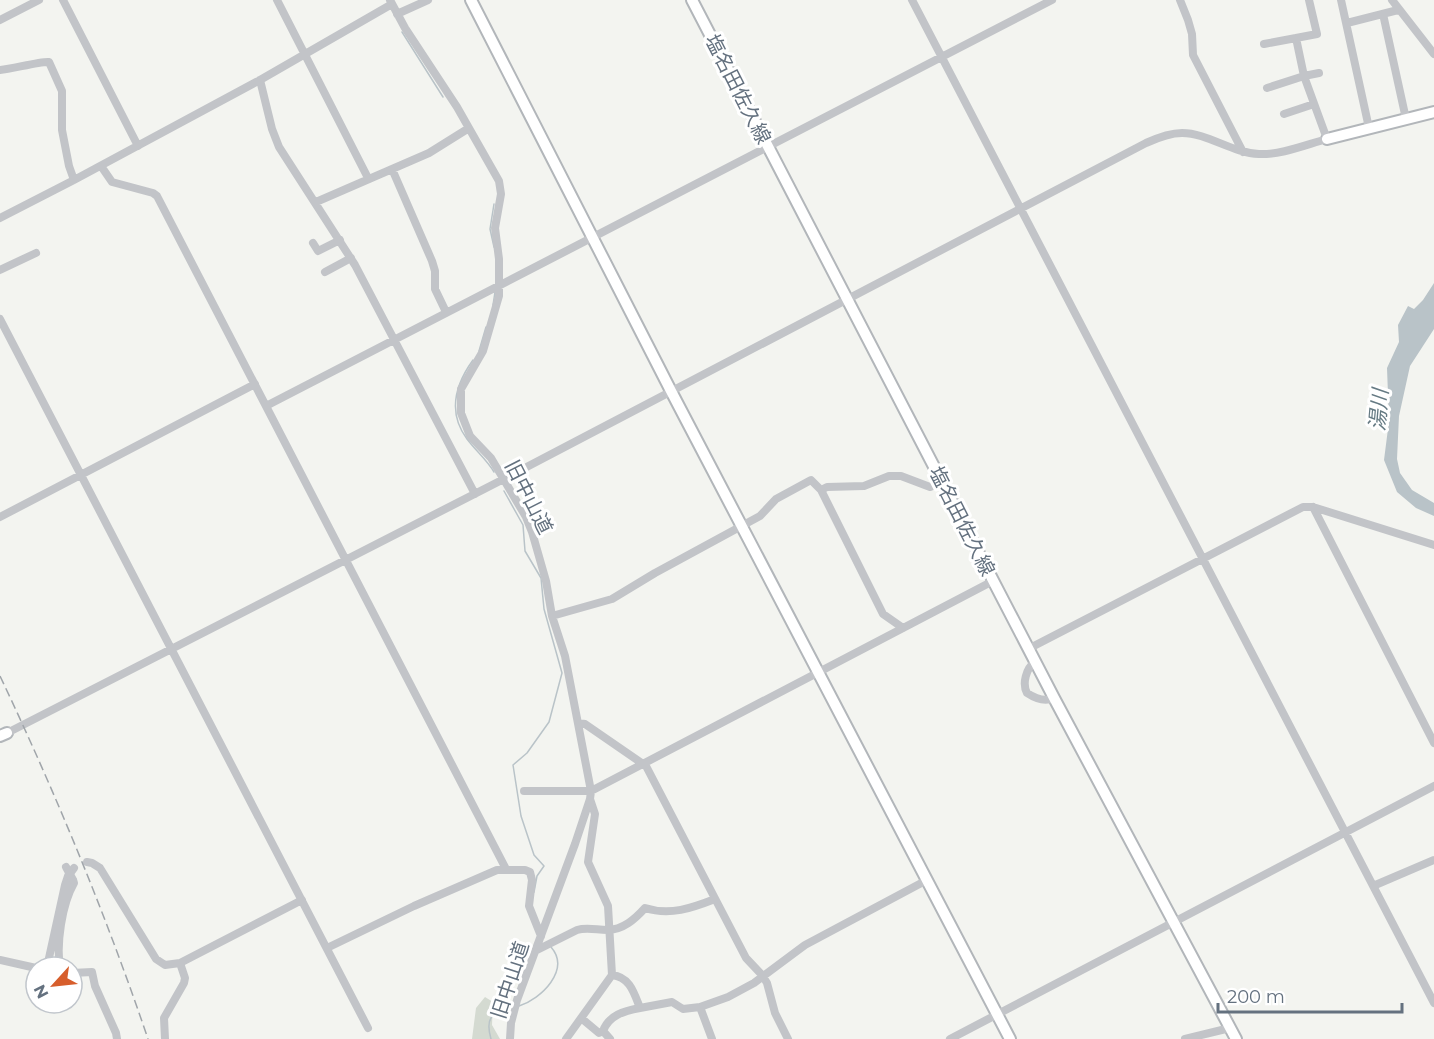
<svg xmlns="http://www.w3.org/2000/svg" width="1434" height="1039" font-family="Montserrat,'Noto Sans JP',sans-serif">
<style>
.green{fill:#d4dad1}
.water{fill:#b9c3c8}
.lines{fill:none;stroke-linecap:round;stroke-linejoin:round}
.stream{stroke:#b9c3c8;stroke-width:1.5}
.secondary-casing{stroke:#b2b6ba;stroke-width:14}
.street{stroke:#c2c4c8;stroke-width:8}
.secondary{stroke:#fff;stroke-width:10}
.rail{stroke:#a0a5aa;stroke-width:1.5;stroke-dasharray:9 4.5;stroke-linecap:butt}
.street-bridge{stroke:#c2c4c8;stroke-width:8}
.labels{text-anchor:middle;stroke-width:6;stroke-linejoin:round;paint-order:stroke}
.street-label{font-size:20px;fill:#64717f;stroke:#fff}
.water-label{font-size:21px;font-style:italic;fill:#657a83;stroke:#fff}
</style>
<rect width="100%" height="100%" fill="#f3f4f0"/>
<path class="green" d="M485 997 493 1002 492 1025 500 1039H472L476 1008Z"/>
<path class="water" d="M1434 283V329L1410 366 1399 416 1397 459 1400 473 1412 490 1434 503V516L1416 508 1397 492 1384 460 1389 421 1387 368 1399 342 1398 325 1408 306 1414 309 1423 300Z"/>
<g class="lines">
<path class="stream" d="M402 32 443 97
M494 247 490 229 494 204
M493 305 495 292
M479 351 486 327
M473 360C455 385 447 412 467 439 476 451 487 460 494 472
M504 491 523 525 525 551 541 578 544 609 562 673 549 722 527 753 513 765 521 816 534 855 544 866 537 876 534 892
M519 1006C541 999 571 970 551 947
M491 1039C485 1018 491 1014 510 1007"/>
<g class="secondary-casing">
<path id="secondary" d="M471 0 671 391 1010 1039
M692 0 1054 698 1236 1039
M1327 139 1434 112
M0 736 7 733"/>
</g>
<path class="street" d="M63 0 138 146
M277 0 368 178
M390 0 405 28 457 107 499 181 501 194 495 228 499 259V296L483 351 461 389V413L470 436 491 458 526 517 532 532 546 581 552 616 565 656 591 791 590 799 575 844 517 1000 511 1023 510 1039
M912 0 1434 1003
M1180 0 1188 20 1192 34 1193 55 1243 152
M1341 0 1369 128
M1392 0 1434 54
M397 14 428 0
M1383 14 1406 119
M0 20 39 0
M1347 23 1398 10
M1264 44 1296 38
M0 70C12 69 41 61 49 62L62 91V130L69 166 74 180
M260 80 272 129 279 147 355 265 475 494
M1267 88 1304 76 1319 73
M1284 114 1314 104
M101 166 112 182 153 193 157 196 506 869
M392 169 432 261 435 271V289L446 312
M316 202 429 153 469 128
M0 218 74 180 260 80 392 4
M313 243 318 251 340 240
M0 270 36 253
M325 272 351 258
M0 319 368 1028
M266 406 1052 0
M821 490 883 614 903 628
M1313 507 1434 743
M0 517 255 384
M552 616 612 599 655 573 760 516 776 499 811 480 821 490 827 487 864 486 889 476H901L930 487 942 482
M1028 649 1303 507H1313L1434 545
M1035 662C1026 668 1022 684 1027 693 1036 699 1045 702 1054 698
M578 723 585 724 646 766 746 958 762 975 767 983 775 1013 788 1039
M7 733 496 483 1146 143C1157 138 1169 133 1182 133 1208 133 1232 153 1259 154 1281 155 1305 145 1327 139L1304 76 1296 38 1317 34 1309 0
M524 791H591L993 581
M87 862 92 863 100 868 156 959 165 965 180 963 302 900
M1373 886 1434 860
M327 948 414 906 497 870H525L530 872 532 880 529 906 541 936
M537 950 577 930C587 927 597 930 607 930 623 930 635 919 645 908 670 916 692 908 715 899
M0 960 36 968
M47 967 65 885 68 876 74 868
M60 967C56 944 62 904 74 883L73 880
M72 973 92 972 95 986 116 1033 117 1039
M612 975C630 977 634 993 640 1008L672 1002 683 1009 700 1007 728 997 754 983 805 945 927 880
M700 1007 712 1039
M581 1018 599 1033 603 1031 610 1039
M603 1031C609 1015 624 1011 640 1008
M165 1039 164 1018 184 983 185 978 180 963
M566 1039 612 975 608 906 588 862 595 814 590 799
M950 1039 1434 786
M1185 1039 1230 1028"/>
<use href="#secondary" class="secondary"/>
<path class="rail" d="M0 676C56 794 106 915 148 1039"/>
<path class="street-bridge" d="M66 867 73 880"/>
</g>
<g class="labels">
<g class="street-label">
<text transform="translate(738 89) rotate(63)" y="7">塩名田佐久線</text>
<text transform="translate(529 497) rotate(63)" y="7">旧中山道</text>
<text transform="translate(962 521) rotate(63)" y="7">塩名田佐久線</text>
<text transform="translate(510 980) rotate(-72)" y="7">旧中山道</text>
</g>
<g class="water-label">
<text transform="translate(1379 410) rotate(-85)" y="7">湯川</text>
</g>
</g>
<g transform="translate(54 985) rotate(243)"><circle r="28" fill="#ffffff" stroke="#c1c6cc" stroke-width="1.5"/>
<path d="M0-4.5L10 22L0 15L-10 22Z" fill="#d75e2c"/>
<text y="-9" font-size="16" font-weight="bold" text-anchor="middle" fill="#64717f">N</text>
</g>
<path d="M1218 1003v9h184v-9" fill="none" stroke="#64717f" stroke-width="3"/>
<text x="1227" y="1003" font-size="18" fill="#64717f" stroke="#ffffff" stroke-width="4.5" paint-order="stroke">200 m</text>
</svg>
